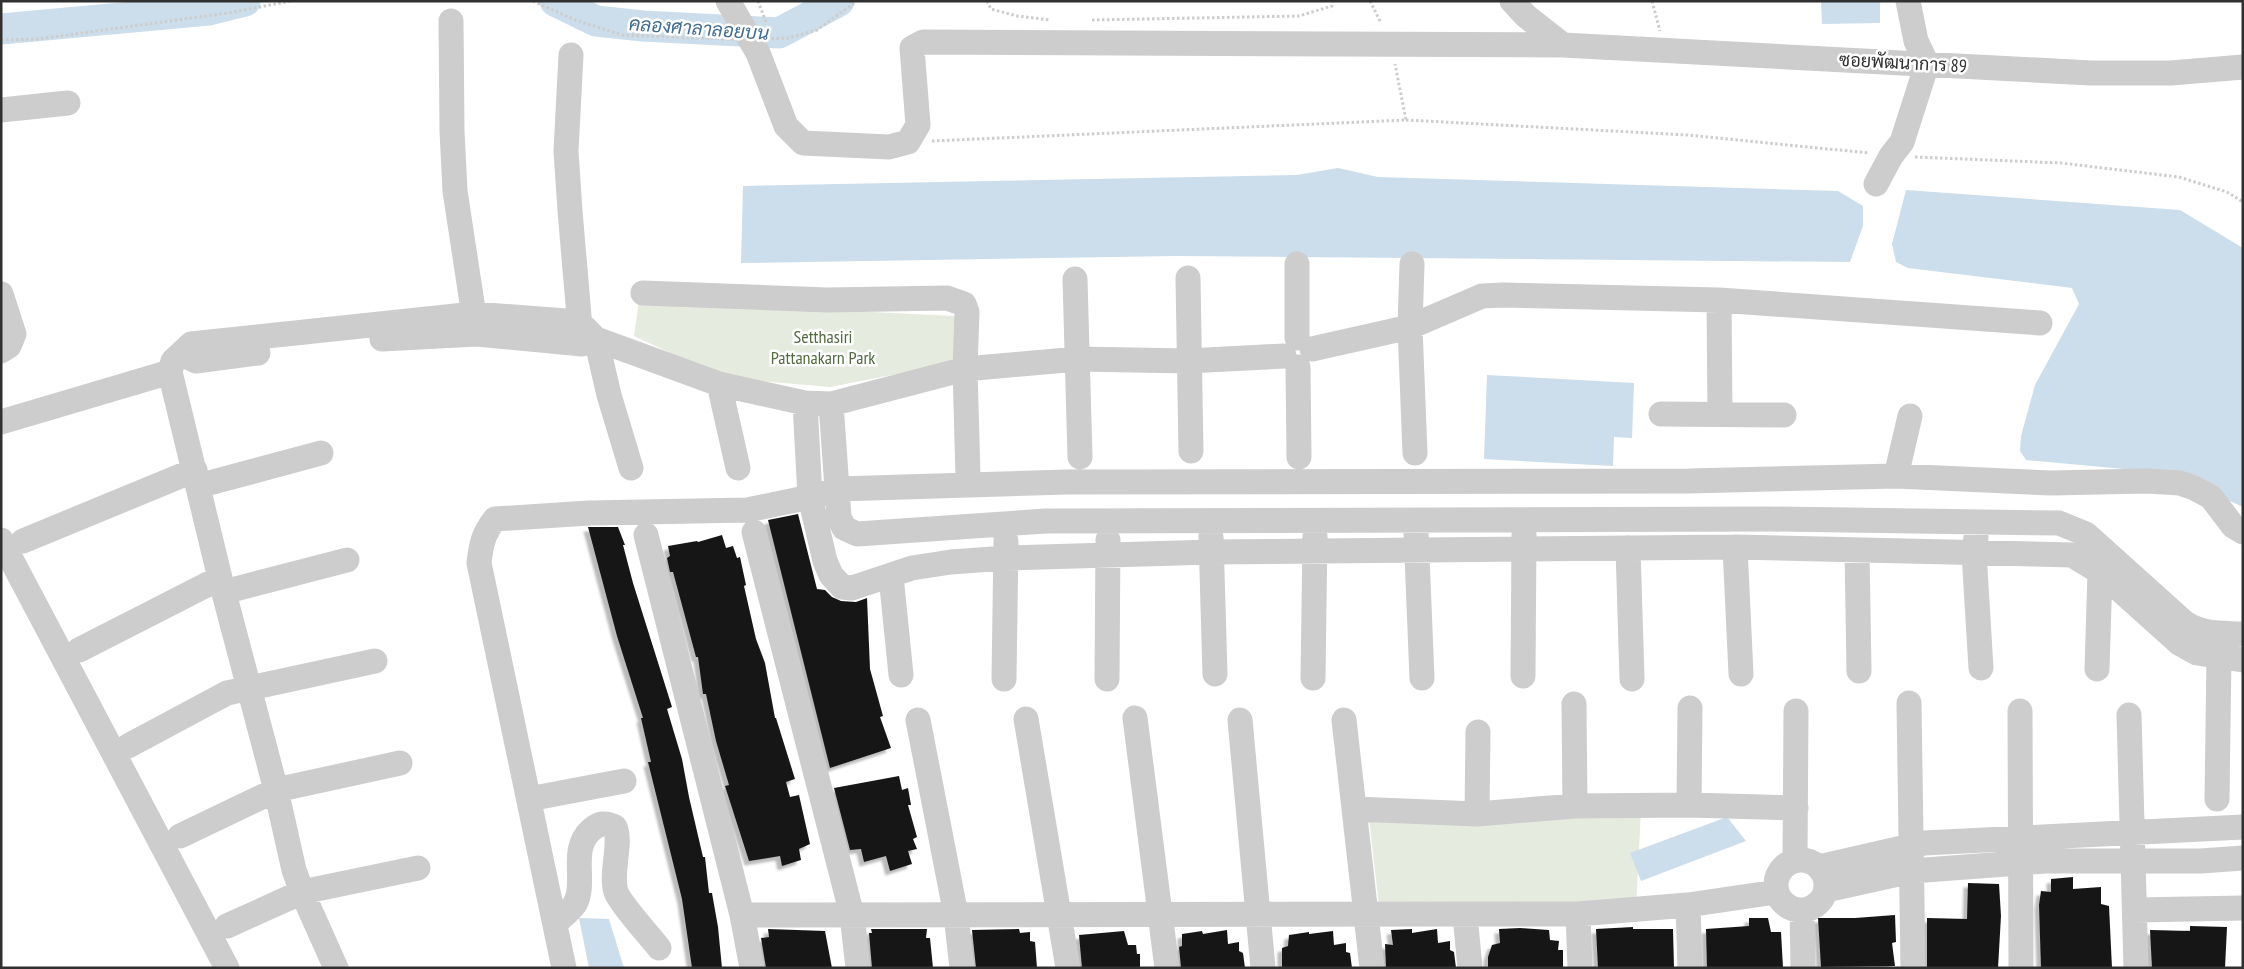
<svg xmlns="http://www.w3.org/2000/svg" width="2244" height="969" font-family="'PT Sans Narrow',Sarabun,sans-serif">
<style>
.green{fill:#e5ecdf}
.water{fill:#ccddeb}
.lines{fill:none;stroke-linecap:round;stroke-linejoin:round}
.river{stroke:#ccddeb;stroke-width:31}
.building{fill:#171717;filter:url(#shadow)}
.path{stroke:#cdcdcd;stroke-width:3;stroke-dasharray:2.5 2.5;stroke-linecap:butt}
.minor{stroke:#cdcdcd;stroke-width:25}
.path-bridge{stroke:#cdcdcd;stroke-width:3;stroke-dasharray:2.5 2.5;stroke-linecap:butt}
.labels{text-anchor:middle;stroke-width:5;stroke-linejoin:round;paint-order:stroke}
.street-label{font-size:18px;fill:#303030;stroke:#fff}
.park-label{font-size:18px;fill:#516a3f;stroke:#fff}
.water-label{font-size:19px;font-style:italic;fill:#416c8f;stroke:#fff}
</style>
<defs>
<filter id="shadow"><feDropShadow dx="-4.5" dy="4.5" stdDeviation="1" flood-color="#0004"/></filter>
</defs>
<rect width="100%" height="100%" fill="#fff"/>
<path class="green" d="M639 301 955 316 959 362 830 387 724 378 634 336Z
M1368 810H1641L1636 909 1380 914Z"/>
<path class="water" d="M1821 1H1880V23L1822 24Z
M1338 168 1378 177 1838 191 1863 206V226L1850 262 1176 256 741 263 743 186 1297 175Z
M1906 190 2180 210 2243 248V507L2167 473 2026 460 2020 451 2021 436 2035 385 2079 304 2072 288 1908 268 1896 262 1892 244Z
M1487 375 1634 383 1632 438 1614 437 1613 466 1484 459Z
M1727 817 1746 841 1641 881 1630 853Z
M579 918 609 919 624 968H589Z"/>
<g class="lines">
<path class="river" d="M555 1 596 21 643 26 779 33 839 1
M1 29 209 10 245 1"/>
</g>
<path class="building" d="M798 514 817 589 825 590 832 597 841 601 856 602 867 598 870 669 883 716 880 717 891 748 830 768 768 520Z
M588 527H618L625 545H623L633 583 672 707 667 709 682 759 689 797 703 857H705L709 893H712L718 927 722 968H692L682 899 648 762H651L641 718H643L617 636Z
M722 535 726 548 733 546 737 558 740 557 746 585 744 586 756 639 765 663 775 718H776L795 779 786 782 790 797 799 795 810 844 799 849 801 860 782 866 780 856 749 861 725 786 729 785 716 741 706 694H703L698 657H696L673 572H670L667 558 670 556 668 546 697 541 698 542Z
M899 776 902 790 908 788 911 805H908L917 837 913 839 917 849 908 851 912 864 890 871 886 856 864 862 861 849 850 850 834 788Z
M2073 877V889L2101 887V904L2109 906 2112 968H2041L2039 905 2041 891 2051 892V879Z
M1968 883 1999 884 2001 916 1998 968H1927V918L1967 919Z
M1895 915 1896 942 1892 943 1895 966 1821 967 1818 918H1855Z
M1749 918H1768L1771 932H1781L1783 968H1707L1706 929 1749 926Z
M2190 926 2227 927 2225 968H2152L2150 930 2190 931Z
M1633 927V929H1673L1674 968H1598L1596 929Z
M1520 928 1549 930 1550 940 1559 941 1558 950H1563V968H1488V957L1492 945 1500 943 1499 929Z
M768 929 825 931 832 968H766L761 938 769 937Z
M871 929H927L926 938H930L933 968H872L869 933H872Z
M1019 929 1020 933 1030 932V941L1035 942 1037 968H976L972 930Z
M1412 929V933L1437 929 1438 943 1450 941V950L1454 952 1456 968H1386L1385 944 1393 945 1391 930Z
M1227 930 1228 944 1239 942V951L1243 953 1245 968H1181L1179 947 1182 946V934L1202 931 1203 934Z
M1124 931 1128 945H1136L1137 954H1140V968H1082L1079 935Z
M1333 931 1334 945 1346 943V952L1350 953 1352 968H1282V948L1288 946 1289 935 1309 932V934Z"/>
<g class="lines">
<path class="path" d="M758 1 766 22
M987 1 991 9 1017 16 1050 20
M1370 1 1381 23
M1652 1 1660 31
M1092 20 1299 16 1332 6 1333 1
M1 40 38 39 228 13 291 1
M1406 120 1687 135 1869 153
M932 141 1406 120 1395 64
M1915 157 2061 163 2179 177 2227 192 2243 202"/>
<path class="minor" d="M728 1 758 53 786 126 803 143 889 147 908 142 918 125 912 48 923 42 1563 45 2091 73H2171L2243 67
M1512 1 1526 16 1563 45
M451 21 452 131 455 191 476 329
M571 55 566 151 570 211 581 339
M1 110 68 103
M1876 184 1891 156 1902 142 1927 64 1916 41 1908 1
M1297 264V338
M1412 264 1410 327 1415 453
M1188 278 1191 451
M1075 279 1080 457
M643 293 827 300 947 298 964 304 967 312 965 369 968 476
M1 294 14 334 9 346 1 351
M1719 300 1720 414
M382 339 477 334 582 344 596 339
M596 339 609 395 631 468
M1312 349 1410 327 1482 296 1503 295 1719 300 2040 323
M182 354 196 361 258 353
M1298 367 1299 457
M719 384 738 468
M805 403 810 497 825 561 831 575 842 587 852 588 912 568 951 562 1006 558 1212 552 1735 547 2072 555 2100 572 2179 643 2197 653 2243 660
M831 404 839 517 844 528 857 534 1046 521 1770 519 2059 523 2086 534 2185 623C2203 635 2222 633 2243 634
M1661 414 1784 415
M1 422 170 372
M1896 476 1910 416
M198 486 321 453
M754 532 852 915 858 968
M1416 532 1422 678
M646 535 742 915 1578 914 1688 905 1776 892
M1211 537 1215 674
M1976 537 1974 553 1981 668
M1 540 227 968
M23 541 195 470
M1735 547 1741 674
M1628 548 1632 679
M1857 550 1859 671
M891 576 901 675
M224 592 347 560
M79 650 220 578
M2097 669 2100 572
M1523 676 1524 535
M1313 678 1315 536
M1004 679 1006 541
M1107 679 1108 540
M1909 703 1913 968
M1574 704 1575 806
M2020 711 2021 968
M2129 715 2136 968
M1135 718 1167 968
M1026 719 1068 968
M918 720 956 915 962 968
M1240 720 1263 968
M1344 720 1372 968
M128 746 227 693 375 661
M529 799 624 781
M2217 799 2219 655
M1689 805 1690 708
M1355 809 1477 814 1575 806 1689 805 1796 808
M1477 814 1478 732
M180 836 276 790 400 763
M1776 885a25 25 0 1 1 50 0a25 25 0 1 1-50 0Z
M1795 860 1796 711
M1819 867 1924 843 2243 827
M1826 890 1912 871 2046 861H2201L2243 858
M1688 905 1690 968
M2135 910 2243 908
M1802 911 1803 968
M1578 914 1580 968
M742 915 752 968
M1465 915 1470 968
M555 923C562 917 570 911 575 904 587 881 569 850 591 830 599 823 605 822 615 827 622 843 610 873 616 892 621 905 649 935 659 948
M227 926 302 892 418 868
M336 968 302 892 294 870 276 790 220 578 170 372 173 361 191 344 474 314 579 322 596 339 719 384 805 403 831 404 965 369 1078 359 1188 361 1284 356
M564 968 479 563C481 545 483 534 495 519L589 513 747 510 810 497 838 489 1067 482 1689 481 1896 476 2051 483 2147 481 2180 483 2194 488 2211 497 2233 526 2243 532"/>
<path class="path-bridge" d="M533 1 575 20 622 35 750 40 788 38 817 30 857 1"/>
</g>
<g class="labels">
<g class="street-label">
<text transform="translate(1903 63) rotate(3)" y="6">ซอยพัฒนาการ 89</text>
</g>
<g class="park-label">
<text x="823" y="343">Setthasiri<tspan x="823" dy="21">Pattanakarn Park</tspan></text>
</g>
<g class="water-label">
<text transform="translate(699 28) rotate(4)" y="7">คลองศาลาลอยบน</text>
</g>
</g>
<rect width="2244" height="969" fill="none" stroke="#303030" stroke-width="5"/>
</svg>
